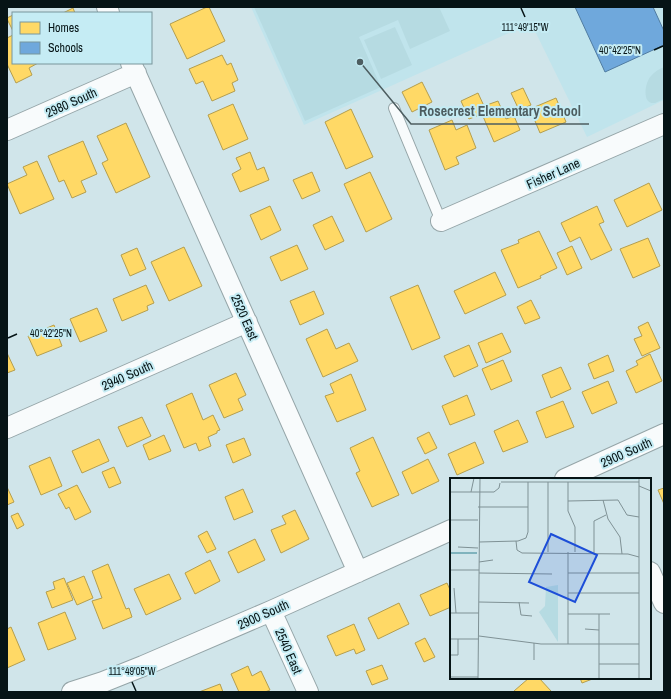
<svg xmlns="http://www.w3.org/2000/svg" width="671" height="699" font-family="'Archivo Narrow',sans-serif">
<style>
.built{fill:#c0e4ec}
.green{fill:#b6dbe2}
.homes{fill:#ffd966;stroke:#b49e4e}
.schools{fill:#6fa8dc;stroke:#507ca1}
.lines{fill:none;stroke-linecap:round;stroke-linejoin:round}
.service-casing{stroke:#95a5a8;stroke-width:12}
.minor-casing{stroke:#95a5a8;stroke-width:22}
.service{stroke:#f8fbfc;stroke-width:10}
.minor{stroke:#f8fbfc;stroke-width:20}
.ticks{fill:none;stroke:#061416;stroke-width:1.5}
.labels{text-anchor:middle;stroke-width:4;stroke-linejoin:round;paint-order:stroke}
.street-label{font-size:13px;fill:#061416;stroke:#c5ecf4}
.inset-river{fill:none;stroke:#80b3bd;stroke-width:2}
.inset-road{fill:none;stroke:#7f9195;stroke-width:1}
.view{fill:#1d4ed8;fill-opacity:0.15;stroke:#1d4ed8;stroke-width:2}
.inset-edge{fill:none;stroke:#061416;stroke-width:2}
.ticks-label{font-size:10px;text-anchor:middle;fill:#061416;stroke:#c5ecf4;stroke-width:4;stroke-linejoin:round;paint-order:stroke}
.leader{fill:none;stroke:#4d5d60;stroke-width:1.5}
.callout-dot{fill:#4d5d60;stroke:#c5ecf4;stroke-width:1.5}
.callout-label{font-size:14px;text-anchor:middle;font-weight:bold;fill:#4d5d60;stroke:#c5ecf4;stroke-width:4;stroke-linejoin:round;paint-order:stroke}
</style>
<rect width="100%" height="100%" fill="#d0e5ea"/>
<path class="built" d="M251 7H664V100L587 137 531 23 304 125Z"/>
<path class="green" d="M254 7H439L450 31 410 49 398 20 359 37 381 87 305 121Z
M395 27 412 65 381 79 364 40Z
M664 67V99C661 100 658 102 655 103 641 105 645 82 651 76 654 72 659 69 664 67Z"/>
<path class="homes" d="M207 7H209L225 41 187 59 170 24Z
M73 8 75 13H63Z
M13 15V31L7 19V18Z
M13 35V63H38L29 68 32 75 16 83 7 64V38Z
M222 55 227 65 231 63 238 80 232 83 235 91 212 101 203 81 196 84 189 69Z
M422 82 432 102 412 112 402 92Z
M523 88 531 105 519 110 511 93Z
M478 93 484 106 498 101 506 119 514 116 520 130 494 142 482 114 469 119 461 101Z
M556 98 566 122 540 133 530 109Z
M233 104 248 139 223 150 208 115Z
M351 109 373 157 346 169 325 122Z
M452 120 456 130 467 125 476 148 456 157 459 164 445 170 429 130Z
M126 123 150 177 116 193 102 163 108 160 97 136Z
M83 141 97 174 81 181 86 192 72 198 64 180 59 182 48 156Z
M250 152 257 170 264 167 269 180 240 192 232 174 241 169 236 158Z
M37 161 54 199 20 214 7 184 27 175 23 167Z
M312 172 320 191 302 199 293 180Z
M370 172 392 219 366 232 344 184Z
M649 183 662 210 627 227 614 200Z
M270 206 281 230 261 240 250 215Z
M597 206 604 222 599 224 612 250 591 260 580 237 570 242 561 223Z
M332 216 344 241 325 250 313 225Z
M539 231 557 268 540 276 541 278 518 288 501 250 519 243 518 240Z
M648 238 660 266 633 278 620 249Z
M297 245 308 269 281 281 270 257Z
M572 246 582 268 567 275 557 253Z
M184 247 202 286 169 301 151 262Z
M137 248 146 269 130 276 121 255Z
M495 272 506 295 465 314 454 291Z
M146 285 154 303 147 306 148 310 122 321 113 299Z
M418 285 440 338 412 350 390 297Z
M314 291 324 314 300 325 290 301Z
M531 300 540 318 525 324 517 307Z
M97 308 107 331 80 342 70 319Z
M648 322 660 348 642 356 634 339 642 336 638 327Z
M54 325 62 346 37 356 28 336Z
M327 329 336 349 349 343 358 361 323 377 306 339Z
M502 333 511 352 486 363 478 343Z
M469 345 478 366 454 377 444 356Z
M7 353 15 370 7 373Z
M650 354 662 381 636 393 626 371 638 365 636 361Z
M608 355 614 371 594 379 588 364Z
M503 360 512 381 491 390 482 369Z
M561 367 571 389 551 398 542 375Z
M236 373 246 395 238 399 243 410 224 418 209 385Z
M351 374 366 410 337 422 325 396 334 393 330 384Z
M608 381 617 403 592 414 582 392Z
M192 393 203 420 213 415 220 430 217 431V433L208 437 211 446 199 451 196 443 184 448 166 405Z
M467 395 475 415 450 425 442 406Z
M563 401 574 427 546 438 536 412Z
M142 417 151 436 127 447 118 427Z
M518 420 528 442 503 452 494 431Z
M429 432 437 448 425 454 417 438Z
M164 435 171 451 149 460 143 445Z
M373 437 399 495 372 507 356 473 360 471 350 448Z
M244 438 251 455 233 463 226 445Z
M99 439 109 461 82 473 72 451Z
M475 442 484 463 457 475 448 454Z
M50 457 62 486 41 495 29 466Z
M428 459 439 481 412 494 402 472Z
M114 467 121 483 109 488 102 472Z
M77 485 91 512 75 520 69 507 66 509 58 494Z
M7 487 14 502 7 505Z
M664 488V504L658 490Z
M243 489 253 512 234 520 225 497Z
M295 510 309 539 281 553 271 530 286 524 282 516Z
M18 513 24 525 17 529 11 516Z
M207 531 216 549 207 553 198 536Z
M255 539 265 560 238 573 228 552Z
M210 560 220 581 195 594 185 573Z
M108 564 126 609 129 608 132 617 103 629 92 601 102 598 92 571Z
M169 574 181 599 146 615 134 589Z
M84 576 93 598 77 605 67 583Z
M64 578 73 600 52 608 46 592 55 589 53 582Z
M447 583 451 592V607L430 616 420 595Z
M399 603 409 624 378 639 368 618Z
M65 612 76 639 48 650 38 623Z
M354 624 365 650 356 654 354 649 336 656 327 636Z
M11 627 25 660 7 668V629Z
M425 638 435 657 424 662 415 643Z
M382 665 388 679 372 685 366 671Z
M248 666 252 676 261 671 270 690 265 692H239L231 674Z
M529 678H539L551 691 549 692H515L514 691Z
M580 678H595L582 683Z
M220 684 223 692H199Z"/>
<path class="schools" d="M575 7H653L664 31V45L605 72Z"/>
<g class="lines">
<g class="service-casing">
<path id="service" d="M394 108 441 221"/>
</g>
<g class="minor-casing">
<path id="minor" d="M107 7 109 13
M131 63 358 572
M7 130 136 73
M441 221 664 124
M7 428 247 322
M565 479 664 434
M650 572 664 603
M271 611 308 692
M72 692 103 682 143 666 271 611 451 530"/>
</g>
<use href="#service" class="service"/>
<use href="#minor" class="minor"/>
</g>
<path class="ticks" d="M521 8 525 17M654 50 663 46M8 338 17 334M132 682 136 691"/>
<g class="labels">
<g class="street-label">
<text transform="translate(71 102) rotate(-24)" y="5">2980 South</text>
<text transform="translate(553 173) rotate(-24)" y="5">Fisher Lane</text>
<text transform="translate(245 317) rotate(66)" y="5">2520 East</text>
<text transform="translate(127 375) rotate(-24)" y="5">2940 South</text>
<text transform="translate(626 452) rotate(-24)" y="5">2900 South</text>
<text transform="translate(263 614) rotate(-24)" y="5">2900 South</text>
<text transform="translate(289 651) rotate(66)" y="5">2540 East</text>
</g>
</g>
<g transform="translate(450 478)">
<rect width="201" height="201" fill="#d0e5ea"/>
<path d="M89 0H187L188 2H106ZM108 107V164L89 134 95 128 96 109Z" fill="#b6dbe2"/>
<path class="inset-river" d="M0 75H27"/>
<path class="inset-road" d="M189 0V201M51 4H189M98 4V74M118 4V33L125 49V74M189 8 201 13M0 14H44L49 10 50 5M21 14 24 0M153 22 158 41 170 59 172 76M118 23 168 22 177 37 189 39M28 29H78M0 42H28M66 63 67 72 72 75 178 76 189 79M29 64 68 63 76 60 78 54V4M8 69 28 70M144 75V43L156 37M29 84 43 82M0 92H29M29 95 102 96M118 95H189M4 110 6 135M118 115H189M29 124 79 125M69 124 71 137 82 138M0 135H29M118 136H160M149 136V201M135 151 149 152M29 158 91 166H189M0 161H29M118 166V74M0 177H8V161M84 182V165M149 186H189M0 199H28M28 201 30 0"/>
<path class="view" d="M101 56 147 77 125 124 79 104Z"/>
<rect width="201" height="201" class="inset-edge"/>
</g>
<g class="ticks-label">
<text x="525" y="31">111°49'15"W</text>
<text x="620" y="54">40°42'25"N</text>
<text x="51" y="337">40°42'25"N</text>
<text x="132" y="675">111°49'05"W</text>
</g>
<path class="leader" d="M360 62L411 124H589"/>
<circle class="callout-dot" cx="360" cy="62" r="4"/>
<g class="callout-label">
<text x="500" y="116">Rosecrest Elementary School</text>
</g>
<rect width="671" height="699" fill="none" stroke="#061416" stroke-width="16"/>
<rect x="12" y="12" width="140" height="52" fill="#c5ecf4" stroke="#79969b"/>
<rect x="20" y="22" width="20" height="12" fill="#ffd966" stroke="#79969b"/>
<text x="48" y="32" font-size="12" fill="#061416">Homes</text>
<rect x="20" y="42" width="20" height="12" fill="#6fa8dc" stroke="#79969b"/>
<text x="48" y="52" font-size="12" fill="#061416">Schools</text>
</svg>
